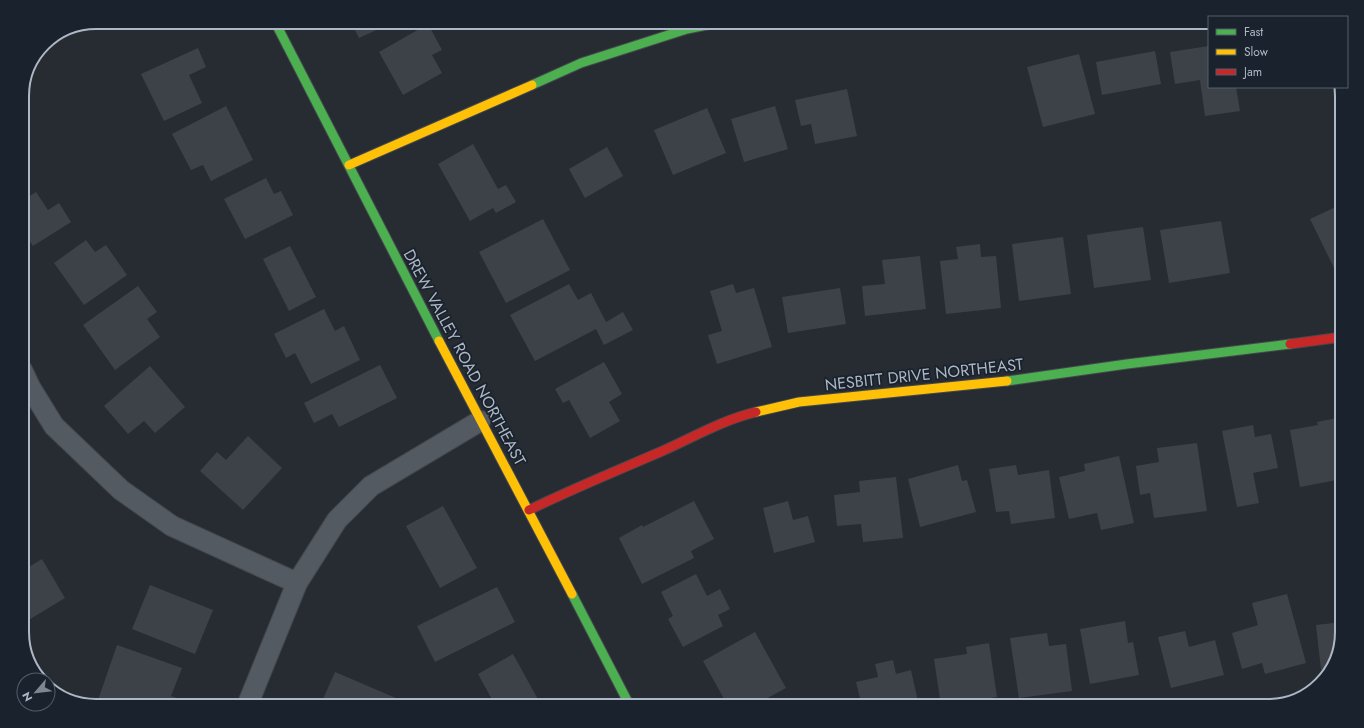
<svg xmlns="http://www.w3.org/2000/svg" width="1364" height="728" font-family="Jost,sans-serif">
<style>
.building{fill:#3d4249}
.lines{fill:none;stroke-linecap:round;stroke-linejoin:round}
.street-casing{stroke:#44484d;stroke-width:22}
.fast-casing{stroke:#44484d;stroke-width:11}
.slow-casing{stroke:#44484d;stroke-width:11}
.jam-casing{stroke:#44484d;stroke-width:11}
.street{stroke:#545a61;stroke-width:20}
.fast{stroke:#4caf50;stroke-width:9}
.slow{stroke:#ffc107;stroke-width:9}
.jam{stroke:#c62828;stroke-width:9}
.labels{text-anchor:middle;stroke-width:3.5;stroke-linejoin:round;paint-order:stroke}
.street-label{font-size:16px;fill:#adb7c5;stroke:#19222d}
.rim{fill:none;stroke:#adb7c5;stroke-width:2}
</style>
<rect width="100%" height="100%" fill="#262c32"/>
<path class="building" d="M351 22H394L359 38Z
M428 24 442 50 432 55 442 73 403 95 379 52Z
M1209 46V87H1236L1240 111 1205 116 1200 80 1175 84 1170 52Z
M198 48 206 67 189 75 202 103 164 121 141 74Z
M1155 51 1161 84 1102 95 1096 62Z
M1079 54 1095 114 1043 127 1027 67Z
M847 89 857 136 815 144 811 124 801 126 795 100Z
M226 106 253 160 211 181 203 165 191 170 172 134Z
M775 106 788 149 744 162 731 119Z
M707 108 726 153 673 175 654 130Z
M473 144 498 189 506 185 516 202 496 213 493 208 470 221 438 164Z
M607 147 623 176 585 198 569 169Z
M266 178 274 194 281 191 293 215 245 239 224 199Z
M36 192 48 210 59 203 71 222 33 246 22 230V201Z
M1342 204V264L1334 268 1310 219Z
M543 219 570 270 506 303 479 252Z
M1221 221 1230 273 1169 283 1160 230Z
M1143 227 1151 280 1094 288 1087 235Z
M1063 237 1071 294 1019 301 1012 244Z
M86 240 95 252 106 245 127 275 84 305 54 263Z
M980 244 981 257 996 256 1001 308 946 314 940 261 958 259 956 247Z
M290 246 316 297 289 311 263 259Z
M920 256 926 309 865 316 862 286 885 284 882 260Z
M569 284 578 300 591 293 606 322 623 312 633 330 604 345 596 329 535 361 510 315Z
M733 284 736 293 754 288 772 347 717 364 708 335 722 331 710 291Z
M138 286 157 312 147 319 160 337 115 370 83 325Z
M840 288 846 324 788 333 782 297Z
M324 309 335 331 344 326 360 360 311 384 295 353 286 358 274 334Z
M604 362 622 394 609 402 620 421 590 438 569 400 563 403 555 389Z
M380 365 397 398 339 427 332 414 314 423 304 403Z
M150 366 185 407 155 433 144 421 128 434 104 406Z
M1342 417V479L1300 487 1290 430 1318 425 1317 422Z
M1253 425 1255 437 1271 434 1278 468 1253 473 1259 503 1237 507 1222 431Z
M248 436 282 468 243 510 200 471 217 452 226 460Z
M1197 443 1207 511 1154 518 1150 493 1140 495 1136 466 1159 462 1157 448Z
M1119 456 1134 523 1101 530 1097 513 1069 519 1059 477 1085 471 1084 464Z
M958 465 962 481 967 480 976 512 920 527 908 479Z
M1016 465 1018 475 1049 470 1055 518 1011 524 1009 511 996 512 989 469Z
M896 477 903 538 863 542 861 524 837 526 834 495 860 492 859 481Z
M694 501 714 539 691 551 694 558 642 584 619 538 642 525 643 527Z
M788 501 793 520 808 516 815 542 774 553 763 508Z
M443 506 477 568 440 588 406 526Z
M42 559 65 598 27 621 22 613V571Z
M696 574 707 596 720 589 730 609 718 615 723 626 683 647 668 619 673 616 661 592Z
M150 585 213 610 195 654 132 629Z
M497 587 515 622 435 662 417 626Z
M1287 594 1306 663 1265 674 1262 663 1242 669 1232 633 1258 625 1252 603Z
M1125 621 1128 643 1133 642 1139 675 1090 684 1080 629Z
M1342 622V632L1334 665 1331 669 1321 670 1316 625Z
M1185 631 1189 647 1215 640 1224 675 1171 688 1158 637Z
M755 632 786 688 753 706H728L703 661Z
M1047 633 1049 646 1066 644 1072 691 1019 698 1010 638Z
M989 643 997 697 967 702 968 706H941L934 659 967 654 966 647Z
M117 645 182 668 171 696 180 699 177 706H116L98 700Z
M513 654 540 703 536 706H506L502 699 494 703 478 674Z
M893 660 896 674 911 670 919 706H862L856 682 878 677 875 664Z
M335 672 396 698 392 706H320Z"/>
<g class="lines">
<g class="street-casing">
<path id="street" d="M22 370 30 387 54 426 121 490 172 526 297 583
M247 706 297 583 337 520 371 486 480 421"/>
</g>
<g class="fast-casing">
<path id="fast" d="M275 22 439 341
M532 85 581 63 687 29 722 22
M1007 381 1127 364 1290 344
M572 594 630 706"/>
</g>
<g class="slow-casing">
<path id="slow" d="M349 165 532 85
M439 341 572 594
M756 412 799 402 1007 381"/>
</g>
<g class="jam-casing">
<path id="jam" d="M1290 344 1342 337
M529 510C572 489 616 471 660 452 692 438 722 420 756 412"/>
</g>
<use href="#street" class="street"/>
<use href="#fast" class="fast"/>
<use href="#slow" class="slow"/>
<use href="#jam" class="jam"/>
</g>
<g class="labels">
<g class="street-label">
<text transform="translate(465 357) rotate(62)" y="6">DREW VALLEY ROAD NORTHEAST</text>
<text transform="translate(924 374) rotate(-6)" y="6">NESBITT DRIVE NORTHEAST</text>
</g>
</g>
<path d="M0 0H1364V728H0ZM96 29H1268A67 67 0 0 1 1335 96V632A67 67 0 0 1 1268 699H96A67 67 0 0 1 29 632V96A67 67 0 0 1 96 29Z" fill="#19222d" fill-rule="evenodd"/>
<path class="rim" d="M96 29H1268A67 67 0 0 1 1335 96V632A67 67 0 0 1 1268 699H96A67 67 0 0 1 29 632V96A67 67 0 0 1 96 29Z"/>
<rect x="1208" y="16" width="140" height="72" fill="#19222d" stroke="#545e6a"/>
<rect x="1216" y="29" width="20" height="6" fill="#4caf50" stroke="#545e6a"/>
<text x="1244" y="36" font-size="12" fill="#adb7c5">Fast</text>
<rect x="1216" y="49" width="20" height="6" fill="#ffc107" stroke="#545e6a"/>
<text x="1244" y="56" font-size="12" fill="#adb7c5">Slow</text>
<rect x="1216" y="69" width="20" height="6" fill="#c62828" stroke="#545e6a"/>
<text x="1244" y="76" font-size="12" fill="#adb7c5">Jam</text>
<g transform="translate(36 692) rotate(242)"><circle r="19" fill="#19222d" stroke="#545e6a"/>
<path d="M0-3L7 15L0 10L-7 15Z" fill="#7e8692"/>
<text y="-6" font-size="11" font-weight="bold" text-anchor="middle" fill="#adb7c5">N</text>
</g>
</svg>
